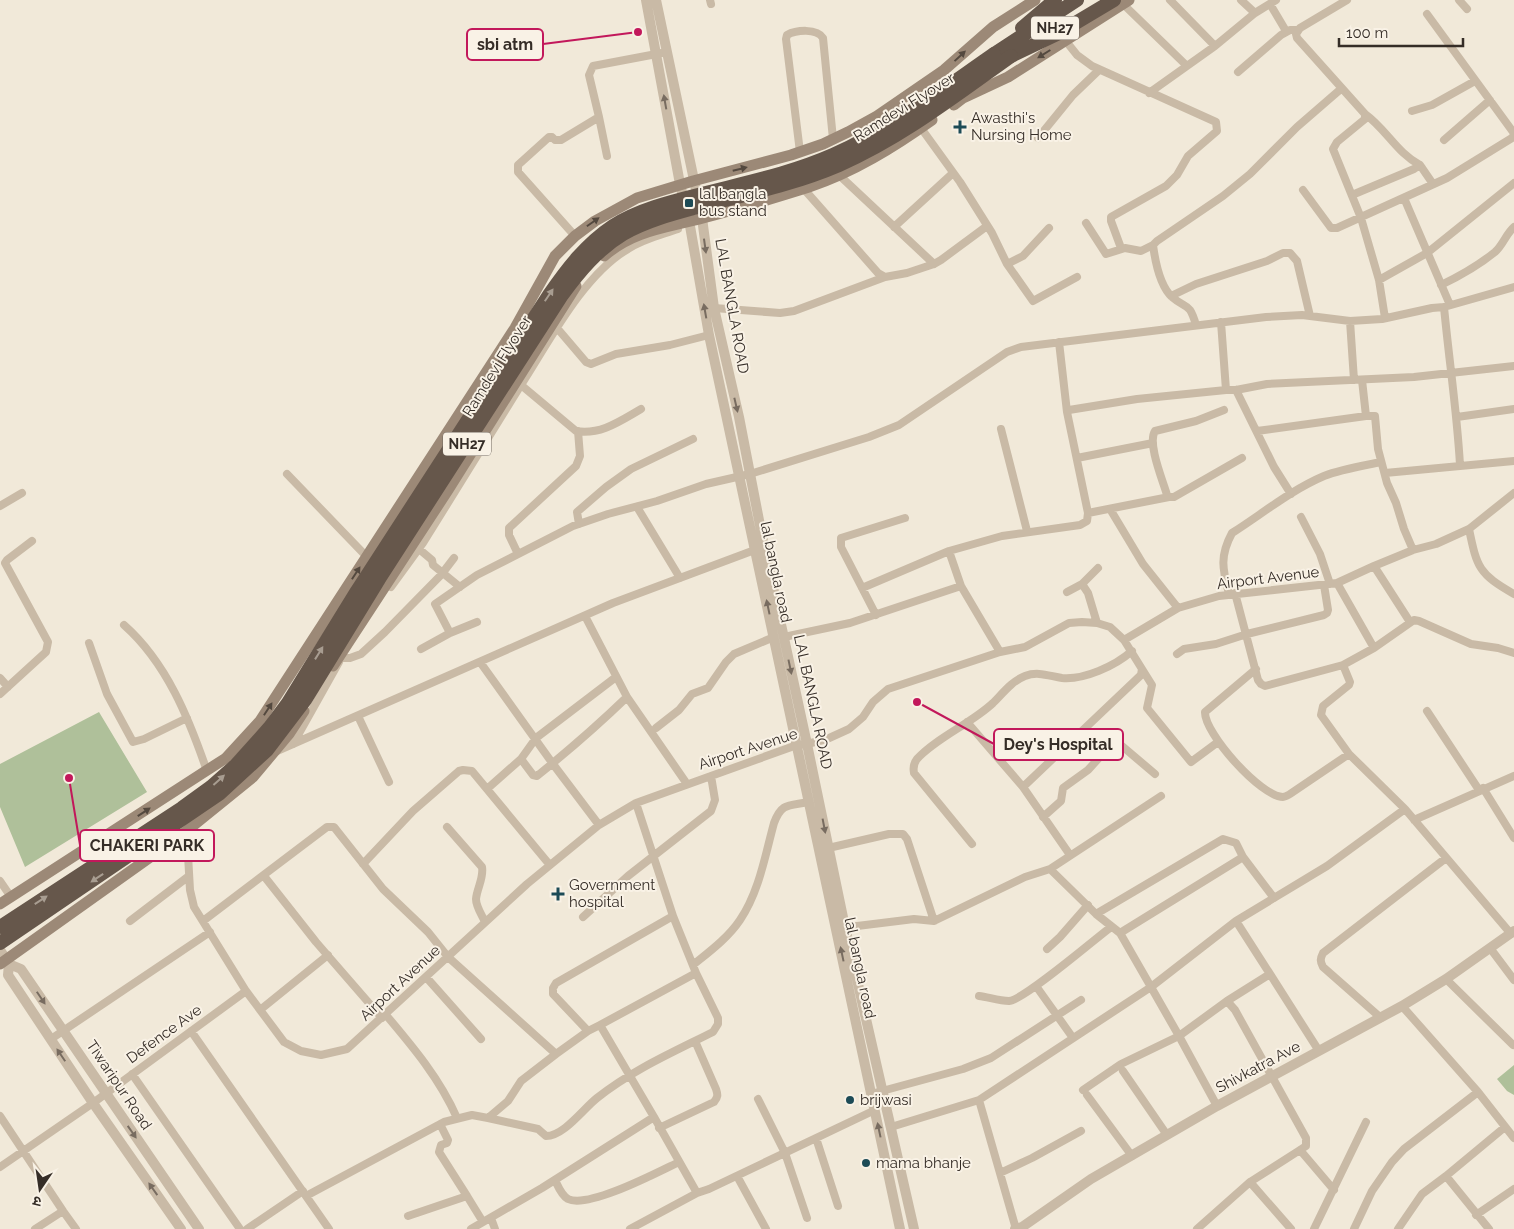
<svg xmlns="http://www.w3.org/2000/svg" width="1514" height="1229" font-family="Raleway,'Noto Sans Devanagari',sans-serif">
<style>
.green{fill:#afc09a}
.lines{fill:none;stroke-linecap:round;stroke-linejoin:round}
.minor{stroke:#c9baa6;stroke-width:8}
.tertiary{stroke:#c9baa6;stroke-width:10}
.secondary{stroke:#9c8977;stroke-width:11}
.trunk{stroke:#66574b;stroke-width:14}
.trunk-bridge{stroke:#66574b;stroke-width:14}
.oneway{fill:#54493f}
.oneway2{fill:#786c60}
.oneway3{fill:#a89d91}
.poi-dot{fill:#1d4b56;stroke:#f9f2e6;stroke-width:2}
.labels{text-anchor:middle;stroke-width:4;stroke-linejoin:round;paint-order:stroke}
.shield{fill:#f9f2e6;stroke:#706860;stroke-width:1}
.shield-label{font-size:14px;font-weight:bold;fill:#352d27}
.street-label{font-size:15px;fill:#352d27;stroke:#f9f2e6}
.poi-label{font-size:15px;fill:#352d27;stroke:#f9f2e6;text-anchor:start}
.leader{fill:none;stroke:#c2185b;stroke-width:2}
.callout-dot{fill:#c2185b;stroke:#f9f2e6;stroke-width:2}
.callout{fill:#f9f2e6;stroke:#c2185b;stroke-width:2}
.callout-label{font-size:16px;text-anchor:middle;font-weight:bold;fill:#352d27}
</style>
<rect width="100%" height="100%" fill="#f1e9d9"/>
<path class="green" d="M99 712 147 792 25 867 0 807V764Z
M1514 1065V1095L1507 1091 1497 1079Z"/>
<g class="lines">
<path class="minor" d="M710 0 711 4
M1170 0 1215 46 1255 13 1241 0
M1347 0 1300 28 1296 34 1297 38 1365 114V119L1337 142 1333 149 1361 218 1379 280 1385 318
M1459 0 1467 9
M1123 4 1187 66
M1270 4 1286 31
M1255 13 1276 0
M1065 40 1077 55 1092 66 1216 122 1217 131 1188 156 1177 175 1166 186 1111 217V221L1121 248
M1238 72 1281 35 1290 30H1298
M1149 93 1215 46
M1412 111 1432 105 1475 81
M1365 114C1386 129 1397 153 1420 165
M599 117 607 156
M921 128 960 182 992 233 1007 264 1033 301 1077 277
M1038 138 1073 95 1099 70
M1444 140 1490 100
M800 152 786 39 787 35C796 30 817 28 823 38L833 139
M839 175 934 264
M803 188 878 273 885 277 907 273 934 264 941 260 987 226
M1303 190 1331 228H1337L1447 178 1512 138 1514 136 1513 132 1427 14
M1352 195 1414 169 1420 165 1433 184
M1404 198 1450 305
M1086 223 1106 254 1125 248 1141 251 1153 245
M894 227 953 173
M575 236 518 172V165L549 137H552L555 140H561L599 117 589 75 593 66 667 52
M1007 264 1023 256 1049 228
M1379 280 1427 253 1514 183
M1441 285C1460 276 1479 265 1495 252 1503 245 1506 234 1514 227
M1171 296 1196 284 1267 261 1283 253H1290L1297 261 1310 316
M1444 307C1449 360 1457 412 1460 465
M714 308 780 313 794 311 885 277
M1350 321 1354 380
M1221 322 1226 390H1236L1267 384 1414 377 1514 366
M1196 325C1189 301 1187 310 1172 297 1160 286 1155 260 1153 245L1157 241 1223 196 1250 174 1297 127 1342 88
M557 328 586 362 591 364 616 354 670 345 709 335
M1059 342 1067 412
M1362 380 1366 416
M1236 390 1274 467 1291 494
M641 409C620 421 601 435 576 431L521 385C549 342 583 275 628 249 643 239 661 235 678 229
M1224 410 1196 421 1155 431C1147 443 1163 481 1167 495L1169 497H1174L1242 458
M1457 417 1514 409
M1001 429 1027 531
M1257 431 1366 416H1375L1378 449 1387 483 1396 503 1404 529 1413 550
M1077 458 1153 443
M1385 473 1514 461
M287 474 367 557
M0 506 22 493
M637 507 680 578
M1110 509 1143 564 1178 608
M1088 513 1169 497
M1301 517 1320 554 1330 584
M579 524 577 512 606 487 631 469 693 439
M1469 529C1477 568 1479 574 1514 594
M419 549 432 560 433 565 460 587
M518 554 509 535V528L576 466 580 456 578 431
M1374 566 1410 622
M1337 583 1374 648
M1082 584 1098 568
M961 586 1000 652
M391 587 423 543 521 385
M862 588 949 551 1002 536 1080 525 1087 521 1088 513 1067 412 1069 410 1137 399 1226 390
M1067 592 1082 584 1088 593 1097 623
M1235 593 1258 680 1261 684 1265 686 1343 665 1374 648 1414 620 1419 621 1471 644 1498 648 1514 653
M1229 594C1223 570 1219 557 1232 533 1262 514 1291 490 1324 476 1342 469 1362 466 1381 462
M876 615 841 547V538L905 518
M585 616 627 697 687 784
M477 622 450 633 435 604 477 575 573 526 608 514 657 501 706 484 750 474 869 437 899 425 1007 352 1021 347 1266 317 1302 315 1350 321 1382 319 1432 308 1444 307 1514 287
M124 625C167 663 189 719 207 771
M784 637 850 623 961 586 949 551
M89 643 107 694 133 742 144 739 187 718
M421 649 450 633
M1177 654 1184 649 1216 644 1247 634 1324 615 1327 613 1328 610 1324 585
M342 658H350L361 654 385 632 441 575 454 558
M480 662 553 764 599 825
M1343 665 1350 682 1349 685 1323 706 1321 715 1349 754 1405 809 1511 934
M1142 669 1152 685 1147 708 1191 762 1218 742
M1256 669 1205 712C1204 733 1261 797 1283 797 1284 797 1289 795 1290 794L1349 754
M0 678 8 687
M0 694 46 652 48 642 5 563 7 560 32 541
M1427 711 1479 790
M358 716 389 782
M967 722 1023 787 1070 855
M656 728 679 710 692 694 708 688 726 662 734 654 774 637
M293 744 339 662
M277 751 613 603 760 548
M521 759 533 775 537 776C568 751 598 725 627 697
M1023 787 1141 675 1142 669 1124 640
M1483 788 1514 838
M487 789 521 759 536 738 616 677
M1043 817 1061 801 1063 788 1088 770 1108 748 1117 745 1122 746 1155 774
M1414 820 1514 776
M447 827 482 867C484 878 477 888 476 899 476 907 482 915 485 922
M184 833 188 855 190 890 194 907 246 991 284 1042 301 1051 321 1055 347 1049 527 884 599 825 636 803 797 745 807 744 827 739 849 729 863 717 873 702 888 689 1000 652 1025 647 1069 623 1082 622 1097 623 1110 627 1124 640 1178 608 1219 596 1337 583 1374 566 1413 550 1436 544 1469 529 1514 493
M972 844 914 773C913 768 913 764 917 759 936 738 972 723 993 703 1003 693 1012 681 1025 676 1038 671 1049 676 1062 678 1084 680 1115 666 1132 651
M824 849 889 834H903L907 839 934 921
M363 864 413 811 459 771 463 770 472 771 549 864
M1050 869 1161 796
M264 876 316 942 382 1018
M0 881 11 897
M1096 914 1223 839 1236 843 1243 857 1274 898
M583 917 628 876 711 811 715 800 711 776
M130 921 189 876
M203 921 327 827H334L383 889 428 932 448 957 556 1054 588 1031
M1236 921 1327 866 1405 809
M841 928 914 919 934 921 1025 877 1050 869 1096 914 1120 933 1151 987 979 1100 891 1127
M1120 933 1243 857
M1490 948 1514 980
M1047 949 1060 937 1088 905
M693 965C709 952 728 938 740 920 759 892 765 856 774 823 782 802 789 806 809 802
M1270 974 1319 1051
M426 977 481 1039
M1446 979 1513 1045
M1036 986 1073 1038
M979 996C988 997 999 1001 1009 1001 1024 1000 1095 939 1111 927
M1402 1006 1478 1092 1514 1138
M260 1010 328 955
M386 1015C413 1047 440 1079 457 1118
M1381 1018 1323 967C1320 961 1320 959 1323 953L1446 858
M600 1025 588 1031 553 994V988L556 983 673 916
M191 1031 329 1229
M51 1039 210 932
M1123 1071 1167 1135
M132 1074 240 1229
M1083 1090 1121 1064 1179 1036 1151 987 1236 921 1270 974 1227 1001
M871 1094 963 1069 991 1058 1081 1000
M1087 1095 1132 1156
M758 1099 785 1153 807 1218
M979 1100 1016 1229
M1217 1106 1179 1036 1227 1001 1235 1010 1306 1138V1146L1300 1150 1250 1182 1291 1229
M0 1116 63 1211
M654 1117 697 1193 709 1189 875 1110
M488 1118 538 1129 546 1136C564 1136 583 1109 597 1098 632 1070 673 1052 713 1032L718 1024V1018L696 973
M440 1124 448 1140 447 1143 441 1145 439 1152 467 1196
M659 1128 714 1102C718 1097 718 1095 716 1089L695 1041
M816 1138 838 1206
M1300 1150 1334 1190
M0 1167 93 1103 246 991
M1000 1173 1032 1158 1081 1131
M737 1176 766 1229
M555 1180C558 1186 561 1195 568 1199 588 1209 658 1172 679 1162
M306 1196 444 1122 472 1115 488 1118 508 1101 521 1081 556 1054
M1476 1215 1514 1189
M408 1216 467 1196 483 1222
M491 1218 495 1229
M35 1229 63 1211 76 1229
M247 1229 303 1191
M471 1229 542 1188 654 1117 600 1025 696 973 673 916 636 803
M630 1229 697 1193
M1197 1229 1250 1182
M1314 1229 1366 1122
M1354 1229 1372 1191 1392 1162 1404 1149 1478 1092
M1398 1229 1422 1194 1446 1176
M1489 1229 1446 1176 1505 1127"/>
<path class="tertiary" d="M646 0 680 184 690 226 709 335 900 1229
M656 0 702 218 714 308 739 417 764 546 807 744 845 927 914 1229
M0 950 9 964 8 975 93 1103 181 1229
M9 964 21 969 199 1229
M1015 1229 1022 1227 1091 1179 1217 1106 1402 1006 1446 979 1514 931"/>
<path class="secondary" d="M954 105 963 98 1008 77 1129 0
M604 256C634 230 666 228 703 218 738 209 774 198 809 187 854 172 894 147 932 120
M333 666 448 490 576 286
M0 904 226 758 260 721 515 328 555 256 575 236 595 221 637 198 693 181 791 155 823 144 848 132 877 116 944 70 993 27 1035 0
M0 964 184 833 253 777 289 734 304 711"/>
<path class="trunk" d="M1022 28 1055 0
M994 54 1077 0
M1011 56 1057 34 1114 0"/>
<path class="trunk-bridge" d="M0 927 182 808 211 787 236 765 270 727 288 703 357 591 549 295C567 269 586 244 613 226 638 210 670 202 698 195 744 183 790 174 833 155 891 129 942 90 994 54
M0 943 219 794 267 750 305 700 379 579 562 295C579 272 598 249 623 234 649 219 680 212 709 204 752 193 797 183 839 165 901 138 956 95 1011 56"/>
</g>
<defs><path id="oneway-solid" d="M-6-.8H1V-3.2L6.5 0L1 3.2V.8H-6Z" transform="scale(1.25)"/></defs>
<g class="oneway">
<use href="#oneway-solid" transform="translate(1044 54) rotate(148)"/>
<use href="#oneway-solid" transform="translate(960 56) rotate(-43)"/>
<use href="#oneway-solid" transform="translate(740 169) rotate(-14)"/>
<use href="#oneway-solid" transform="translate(593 222) rotate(-35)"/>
<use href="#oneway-solid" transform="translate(356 573) rotate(-57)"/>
<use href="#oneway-solid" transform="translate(268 709) rotate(-57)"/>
<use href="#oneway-solid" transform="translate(144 812) rotate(-33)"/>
</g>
<g class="oneway2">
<use href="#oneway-solid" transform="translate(665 102) rotate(-100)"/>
<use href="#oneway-solid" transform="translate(705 246) rotate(82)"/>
<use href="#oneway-solid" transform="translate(705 311) rotate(-100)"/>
<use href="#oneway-solid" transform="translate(736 405) rotate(77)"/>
<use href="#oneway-solid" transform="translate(768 607) rotate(-102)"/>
<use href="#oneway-solid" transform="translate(790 667) rotate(78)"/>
<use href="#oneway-solid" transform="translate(824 826) rotate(79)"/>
<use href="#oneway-solid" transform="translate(842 954) rotate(-102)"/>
<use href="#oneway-solid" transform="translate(41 998) rotate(56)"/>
<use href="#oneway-solid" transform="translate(61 1055) rotate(-124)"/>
<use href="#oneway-solid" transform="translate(879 1130) rotate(-102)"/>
<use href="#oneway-solid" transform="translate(132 1132) rotate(55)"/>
<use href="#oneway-solid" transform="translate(153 1189) rotate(-125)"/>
</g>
<g class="oneway3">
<use href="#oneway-solid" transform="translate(549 295) rotate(-56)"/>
<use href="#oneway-solid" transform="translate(319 653) rotate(-58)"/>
<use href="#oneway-solid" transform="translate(219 780) rotate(-42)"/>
<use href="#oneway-solid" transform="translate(97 878) rotate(146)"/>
<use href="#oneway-solid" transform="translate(41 900) rotate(-33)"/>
</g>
<g class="poi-dot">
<path d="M957.5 119.5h5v5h5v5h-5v5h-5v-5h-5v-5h5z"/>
<rect x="684" y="198" width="10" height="10" rx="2.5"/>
<path d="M555.5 886.5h5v5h5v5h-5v5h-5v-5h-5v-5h5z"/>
<circle cx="850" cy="1100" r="5"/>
<circle cx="866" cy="1163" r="5"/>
</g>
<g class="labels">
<g class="shield">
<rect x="1031" y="16.5" width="48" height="23" rx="4"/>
<rect x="443" y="432.5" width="48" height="23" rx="4"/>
</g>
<g class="shield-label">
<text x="1055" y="33">NH27</text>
<text x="467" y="449">NH27</text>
</g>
<g class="street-label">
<text transform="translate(904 107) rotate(-32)" y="5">Ramdevi Flyover</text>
<text transform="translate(732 306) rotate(80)" y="5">LAL BANGLA ROAD</text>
<text transform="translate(497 366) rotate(-58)" y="5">Ramdevi Flyover</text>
<text transform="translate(776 572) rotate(78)" y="5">lal bangla road</text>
<text transform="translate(1268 578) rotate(-7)" y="5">Airport Avenue</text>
<text transform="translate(813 702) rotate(78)" y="5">LAL BANGLA ROAD</text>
<text transform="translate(748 749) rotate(-18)" y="5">Airport Avenue</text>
<text transform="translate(860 968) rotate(78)" y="5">lal bangla road</text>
<text transform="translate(400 983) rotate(-43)" y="5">Airport Avenue</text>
<text transform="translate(164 1034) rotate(-36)" y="5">Defence Ave</text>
<text transform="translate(1258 1067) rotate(-28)" y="5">Shivkatra Ave</text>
<text transform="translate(119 1085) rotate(56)" y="5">Tiwaripur Road</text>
</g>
<g class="poi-label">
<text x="971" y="123">Awasthi's<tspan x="971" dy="17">Nursing Home</tspan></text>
<text x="699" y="199">lal bangla<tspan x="699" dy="17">bus stand</tspan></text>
<text x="569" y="890">Government<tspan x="569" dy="17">hospital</tspan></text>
<text x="860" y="1105">brijwasi</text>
<text x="876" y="1168">mama bhanje</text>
</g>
</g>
<path class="leader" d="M638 32L543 44M917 702L994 744M69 778L80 845"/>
<g class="callout-dot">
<circle cx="638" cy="32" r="5"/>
<circle cx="917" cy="702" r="5"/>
<circle cx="69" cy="778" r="5"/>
</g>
<g class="callout">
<rect x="467" y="29" width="76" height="31" rx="5"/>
<rect x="994" y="729" width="129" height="31" rx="5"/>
<rect x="80" y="830" width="134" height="31" rx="5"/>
</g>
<g class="callout-label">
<text x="505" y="50">sbi atm</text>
<text x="1058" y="750">Dey's Hospital</text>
<text x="147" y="851">CHAKERI PARK</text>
</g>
<g transform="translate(40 1189) rotate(193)" stroke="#f9f2e6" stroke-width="4" paint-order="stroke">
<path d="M0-4L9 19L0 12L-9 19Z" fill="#352d27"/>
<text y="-8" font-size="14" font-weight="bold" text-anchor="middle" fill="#352d27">उ</text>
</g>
<path d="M1339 38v8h124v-8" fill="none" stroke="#352d27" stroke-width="2.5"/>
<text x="1346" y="38" font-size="15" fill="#352d27" stroke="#f9f2e6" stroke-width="4" paint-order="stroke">100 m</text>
</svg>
